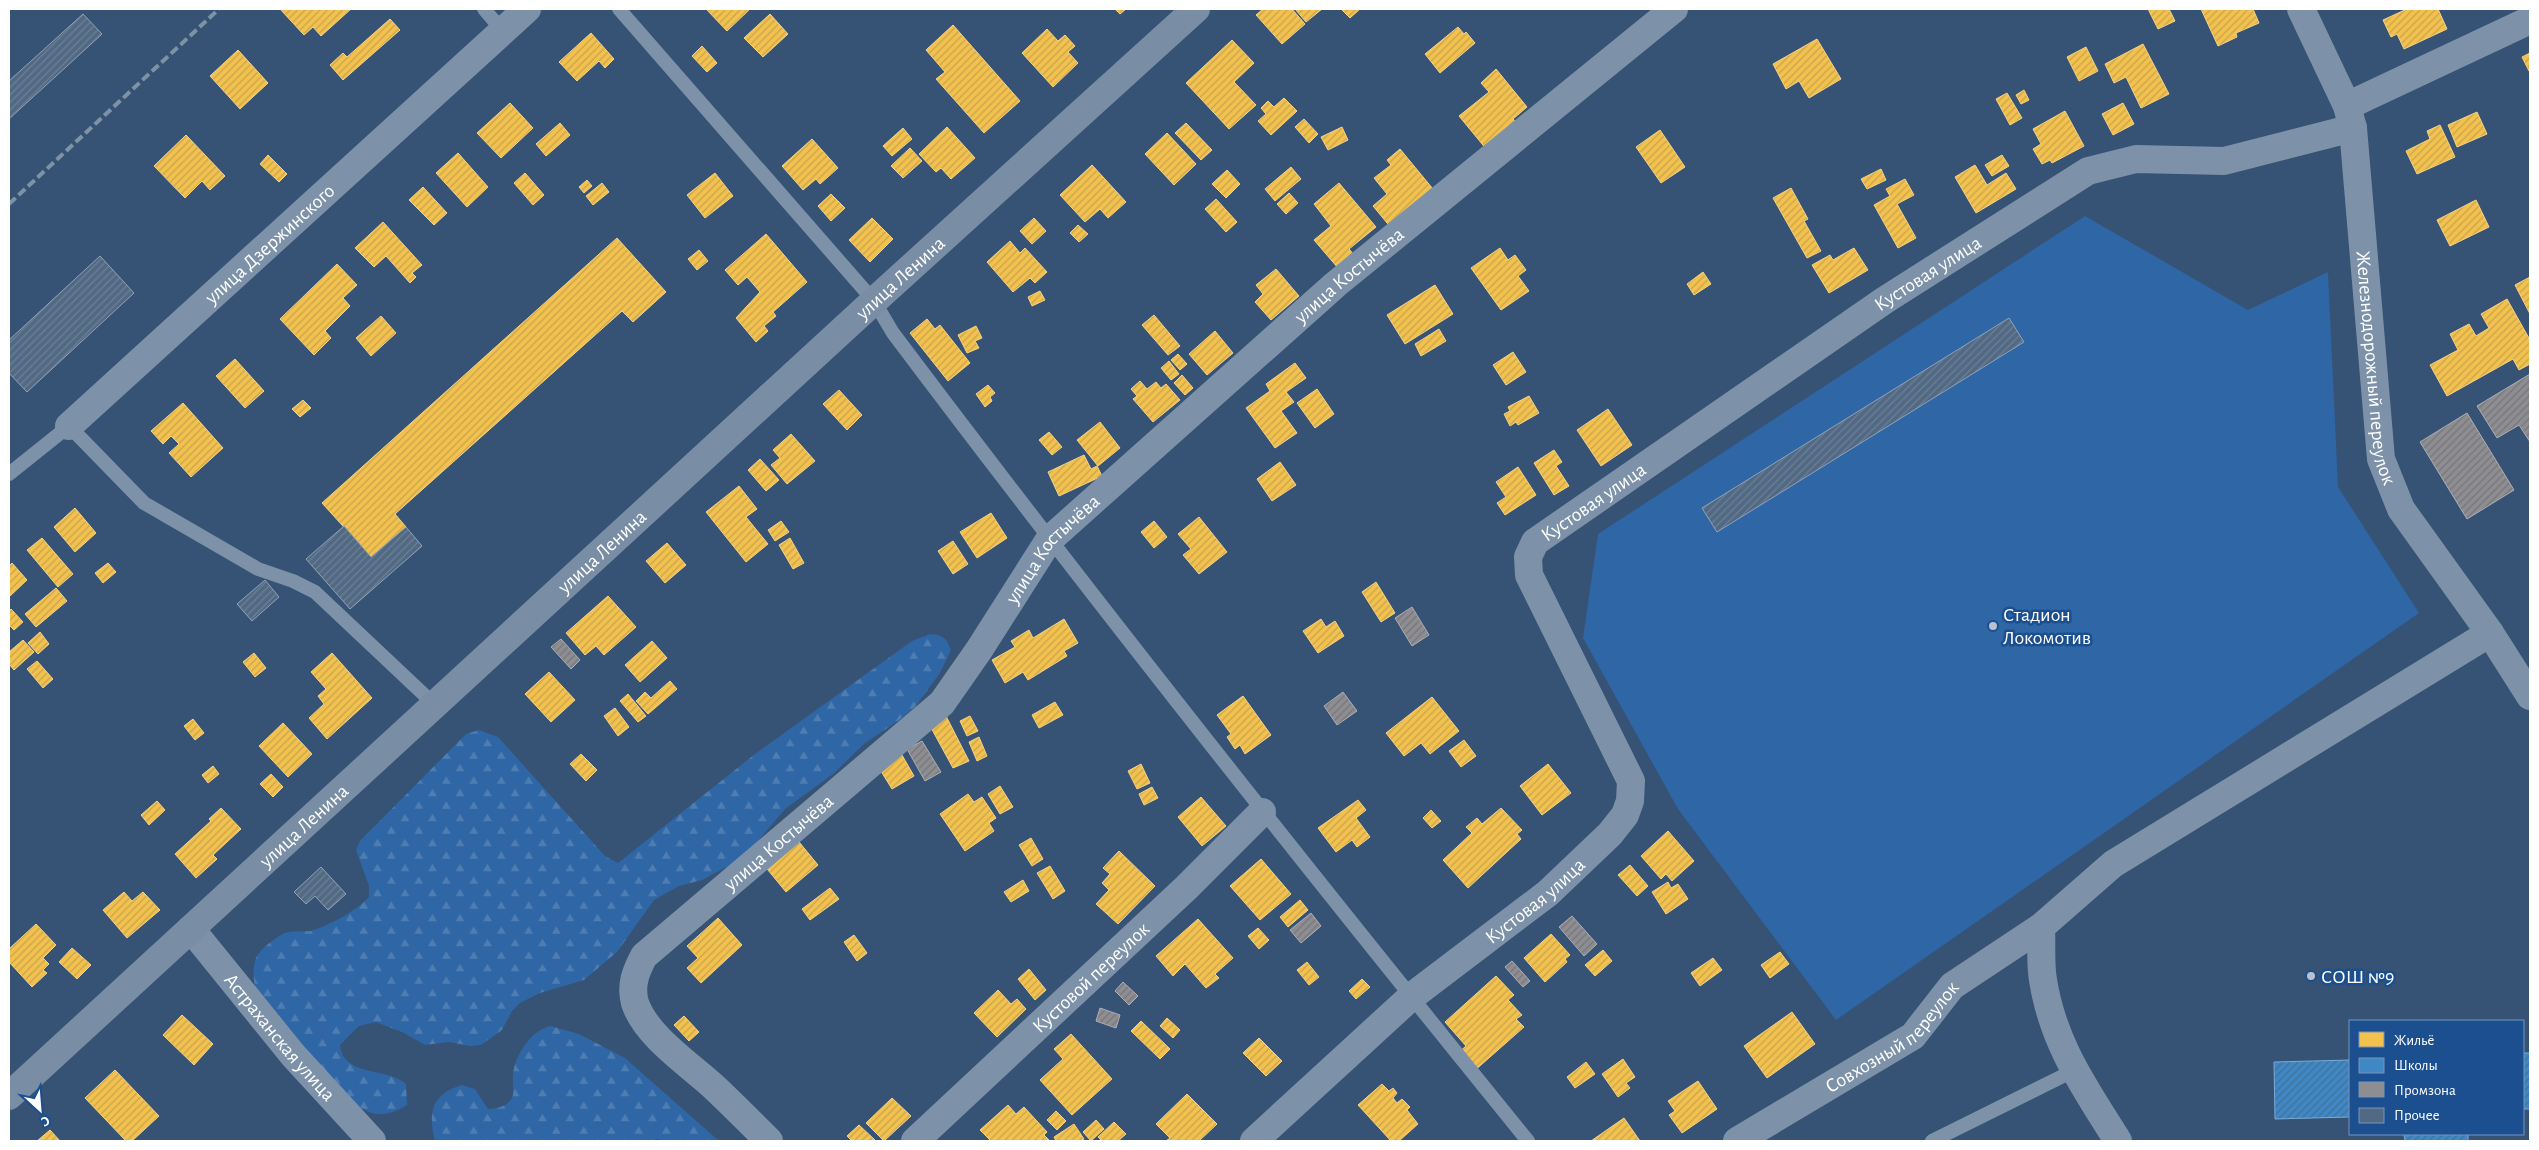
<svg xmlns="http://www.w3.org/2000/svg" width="2539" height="1150" font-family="'Alegreya Sans',sans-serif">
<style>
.forest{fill:url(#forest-firs)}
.pitch{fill:#2f66a5}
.homes{fill:url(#homes-hatch);stroke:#f6d483}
.schools{fill:url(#schools-hatch);stroke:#79acd6}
.industry{fill:url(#industry-hatch);stroke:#afafb3}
.building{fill:url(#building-hatch);stroke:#92a2b6}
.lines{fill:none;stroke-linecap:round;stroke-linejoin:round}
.lane{stroke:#7d92a8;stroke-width:14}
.street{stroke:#7d92a8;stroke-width:28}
.secondary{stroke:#798da4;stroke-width:28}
.rail{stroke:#7e92a7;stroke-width:4;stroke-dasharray:9 4;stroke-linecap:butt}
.poi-dot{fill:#b9c2ce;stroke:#1b4f8f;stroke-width:2}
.labels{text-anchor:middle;stroke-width:5;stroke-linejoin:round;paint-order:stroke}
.street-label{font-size:20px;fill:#fff;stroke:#1b4f8f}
.poi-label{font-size:20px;fill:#fff;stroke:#1b4f8f;text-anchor:start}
</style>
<defs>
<pattern id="forest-firs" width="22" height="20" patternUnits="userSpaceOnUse" patternTransform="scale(1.25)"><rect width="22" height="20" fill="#2f66a5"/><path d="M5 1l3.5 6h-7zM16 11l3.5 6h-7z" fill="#4e7db2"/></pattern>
<pattern id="homes-hatch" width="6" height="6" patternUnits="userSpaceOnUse" patternTransform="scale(1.25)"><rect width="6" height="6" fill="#f2c14e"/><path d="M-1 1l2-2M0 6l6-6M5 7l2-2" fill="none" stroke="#c8a44e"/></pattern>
<pattern id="schools-hatch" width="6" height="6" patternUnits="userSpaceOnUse" patternTransform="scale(1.25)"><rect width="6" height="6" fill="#3f88c5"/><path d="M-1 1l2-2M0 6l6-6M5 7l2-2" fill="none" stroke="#447095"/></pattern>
<pattern id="industry-hatch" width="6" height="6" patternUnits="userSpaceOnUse" patternTransform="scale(1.25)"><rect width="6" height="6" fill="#8d8d92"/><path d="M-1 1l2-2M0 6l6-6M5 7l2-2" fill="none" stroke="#76767a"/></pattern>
<pattern id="building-hatch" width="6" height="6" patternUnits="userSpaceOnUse" patternTransform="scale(1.25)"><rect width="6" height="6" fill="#526984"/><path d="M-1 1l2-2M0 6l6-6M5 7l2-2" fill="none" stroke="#6c8096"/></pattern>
</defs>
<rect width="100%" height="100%" fill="#365274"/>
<path class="forest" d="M930 634C943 635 947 638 951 650L940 673 915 707 898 721 865 743 833 774 785 809 751 849 736 862 702 880 679 886 654 900 617 952 584 980 540 993 520 1003 512 1011 502 1030 481 1045 470 1046 449 1042 425 1045 404 1033 376 1022 359 1026 340 1045C343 1077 387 1067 406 1084L407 1105C392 1114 378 1119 361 1108 347 1098 262 1007 257 992 253 983 252 968 256 958 260 949 278 935 288 932 297 930 305 933 314 930 333 923 356 911 369 897V886L356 850 360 841 466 734 479 730 498 737 605 856 618 863 755 754 912 641Z
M551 1026 579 1034 625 1058 719 1141H663L657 1139 651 1141H435C428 1113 431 1094 462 1085L475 1089 488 1109C496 1109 508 1106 512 1098 515 1091 512 1082 513 1075 514 1056 532 1029 551 1026Z"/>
<path class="pitch" d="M2085 216 2248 310 2328 272 2338 487 2419 613 1836 1020 1678 809 1583 638 1598 534Z"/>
<path class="homes" d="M280 9H351L321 36 313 27 304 35Z
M706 9H750L727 31Z
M1115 9H1126L1120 14Z
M1263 9H1292L1305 24 1282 44 1256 15Z
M1295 9H1322L1306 22Z
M1341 9H1360L1350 18Z
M2148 9H2169L2175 21 2158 29Z
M2201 9H2253L2259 23 2236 33 2237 37 2218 46Z
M2407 9H2438L2447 29 2404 49 2397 34 2391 37 2383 20Z
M770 14 788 34 763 57 744 38Z
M390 19 400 30 343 80 330 65 343 53 347 57Z
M953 25 1020 101 984 133 936 79 945 72 926 50Z
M1458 27 1464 34 1466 32 1475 43 1440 73 1425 54Z
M1047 29 1058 41 1065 35 1075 46 1068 52 1078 63 1053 87 1022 53Z
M591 33 614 59 605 68 599 61 577 81 559 62Z
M1817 39 1841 79 1809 98 1799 81 1786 89 1773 64Z
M1232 40 1254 63 1234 82 1256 105 1229 129 1186 83Z
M2143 44 2169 94 2141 108 2126 77 2114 83 2105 64Z
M702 46 717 63 707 72 692 56Z
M2086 47 2098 71 2079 81 2067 57Z
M238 50 268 83 240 109 210 76Z
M2530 53V71H2529L2522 57Z
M1496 69 1527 107 1513 119 1518 125 1487 150 1459 116 1489 92 1481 83Z
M2024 90 2029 100 2021 104 2016 95Z
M2007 93 2022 118 2010 125 1996 99Z
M1284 98 1297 111 1271 135 1258 121 1266 114 1261 108 1268 101 1274 107Z
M510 103 533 128 501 158 477 133Z
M2123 103 2134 124 2113 135 2102 114Z
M2065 111 2084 146 2052 163 2050 160 2042 164 2033 149 2041 144 2033 129Z
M2477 112 2487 134 2457 147 2448 125Z
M1304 119 1318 134 1309 143 1295 127Z
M560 123 570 135 546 156 536 144Z
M1186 123 1212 150 1201 160 1175 133Z
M2440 125 2455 157 2417 174 2406 151 2430 139 2427 131Z
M947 127 975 158 951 179 941 168 936 172 919 154Z
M1342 127 1348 140 1328 150 1321 137Z
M903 128 912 139 892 156 883 146Z
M1660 130 1685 167 1661 183 1636 147Z
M1167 133 1196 164 1174 185 1145 154Z
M186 135 225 176 210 190 202 181 185 198 154 166Z
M812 139 838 168 820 184 816 179 803 190 782 166Z
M910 148 922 161 903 178 891 166Z
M1400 149 1433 189 1392 229 1373 206 1387 194 1374 178 1391 165 1387 160Z
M458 153 488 187 467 207 436 173Z
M268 155 287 174 279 182 260 164Z
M2002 155 2009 166 1992 176 1985 165Z
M1092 165 1126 202 1108 218 1100 209 1085 222 1060 195Z
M1975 165 1987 185 2006 173 2016 189 1976 213 1955 177Z
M1291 167 1301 179 1275 201 1265 189Z
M1881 169 1886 180 1867 189 1861 179Z
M1227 170 1240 184 1226 198 1212 184Z
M525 173 544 195 533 205 514 183Z
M715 173 733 196 705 218 687 195Z
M1905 179 1914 195 1897 204 1916 238 1898 248 1874 205 1890 196 1886 189Z
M587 180 592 186 584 193 579 187Z
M602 183 609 192 593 205 586 196Z
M1339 183 1376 227 1349 249 1354 255 1338 268 1314 240 1331 226 1314 204Z
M423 187 447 213 434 225 409 200Z
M1791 188 1808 219 1804 221 1821 251 1807 258 1773 198Z
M1289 193 1298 203 1286 214 1277 204Z
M831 194 845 208 831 221 818 206Z
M1216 199 1237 222 1226 232 1205 209Z
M2476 200 2489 227 2450 246 2437 220Z
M872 218 893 239 870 262 849 240Z
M1034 218 1046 231 1032 244 1020 231Z
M383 222 422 265 412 273 416 277 410 283 386 256 374 267 355 248Z
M1078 225 1088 234 1079 242 1070 233Z
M766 234 807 282 773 312 776 316 764 326 768 331 756 342 736 318 760 292 747 277 738 285 725 270Z
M617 238 666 292 633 322 622 311 395 514 406 527 371 557 322 503Z
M1010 241 1020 253 1025 248 1047 272 1035 283 1030 278 1013 292 987 262Z
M1500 248 1508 260 1515 255 1526 270 1518 276 1529 291 1501 310 1471 268Z
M1854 248 1868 270 1829 293 1812 265 1830 255 1833 260Z
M699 250 708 261 697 270 688 259Z
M337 264 357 285 343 298 350 306 325 331 331 338 314 355 280 319Z
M1276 269 1299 296 1271 320 1255 302 1263 294 1256 285Z
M1703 272 1711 284 1694 295 1687 284Z
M2530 277V314L2515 285Z
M1435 285 1453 314 1405 344 1387 315Z
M1040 291 1045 300 1032 306 1028 297Z
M2507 299 2530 340V364L2519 370 2513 359 2447 396 2430 365 2458 350 2450 334 2469 324 2476 336 2489 328 2481 314Z
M1154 315 1180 346 1168 355 1142 325Z
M381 316 396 333 371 356 356 338Z
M927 319 935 329 940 325 970 363 948 381 910 333Z
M976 326 982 338 975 341 979 348 967 353 958 335Z
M1439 329 1446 341 1421 356 1415 344Z
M1215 331 1233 353 1207 375 1189 354Z
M1513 352 1526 372 1506 385 1493 365Z
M1178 354 1187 364 1180 370 1171 360Z
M235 359 264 391 245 408 216 376Z
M1169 361 1179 374 1171 380 1161 368Z
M1295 363 1306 378 1286 392 1294 402 1281 411 1297 433 1275 448 1246 408 1270 391 1266 384Z
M1182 375 1193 388 1185 395 1174 383Z
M1140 381 1147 389 1156 382 1161 388 1166 384 1180 400 1153 422 1133 399 1137 396 1131 389Z
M988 385 995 393 990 397 992 401 985 407 976 394Z
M1317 389 1334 414 1315 428 1297 403Z
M839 390 862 415 847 430 823 404Z
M1529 396 1539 413 1518 425 1516 422 1510 426 1504 414 1510 411 1508 407Z
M303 400 311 408 300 417 292 409Z
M183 403 223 448 191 477 169 453 179 444 171 436 163 444 151 431Z
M1608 409 1632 445 1601 466 1577 430Z
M1100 422 1120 448 1098 466 1077 440Z
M1049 432 1062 447 1052 455 1039 440Z
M791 434 815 461 787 484 771 465 780 458 773 450Z
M1554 450 1562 462 1556 466 1569 486 1554 495 1534 463Z
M1084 455 1091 469 1097 466 1102 476 1059 496 1048 472Z
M760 459 779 480 766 491 748 470Z
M1280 462 1296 485 1272 501 1257 479Z
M1518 467 1536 495 1505 515 1497 503 1506 497 1496 482Z
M739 486 757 509 746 517 768 544 746 562 706 512Z
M75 508 96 533 75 552 54 527Z
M991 513 1007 538 977 558 960 532Z
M1199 517 1227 552 1199 574 1183 555 1191 549 1178 534Z
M781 521 789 532 775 541 768 530Z
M1154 521 1167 537 1154 548 1141 532Z
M42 538 73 574 58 587 27 550Z
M790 538 804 563 793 569 779 545Z
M953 541 968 564 953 574 938 551Z
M667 543 686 565 665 583 646 561Z
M12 563 27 580 9 597V566Z
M108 563 116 572 103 583 95 573Z
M1376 582 1395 613 1381 622 1362 592Z
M56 588 67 601 36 627 25 614Z
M608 596 636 627 604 655 596 646 585 655 566 633Z
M11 609 23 622 14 630 9 625V611Z
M1064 619 1078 643 1064 651 1067 656 1028 680 1023 672 1005 683 992 660 1015 647 1011 641 1029 630 1033 638Z
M1321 619 1326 627 1335 621 1344 636 1318 653 1303 631Z
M40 632 49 644 38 654 28 643Z
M23 640 34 652 14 670 9 664V652Z
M652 641 667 658 640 682 625 665Z
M254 653 266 668 255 677 243 662Z
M332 653 372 698 327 739 309 718 324 704 318 696 326 689 311 672Z
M37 661 53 679 43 688 27 669Z
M549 672 575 700 551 722 525 694Z
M670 681 677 689 648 714 636 701 645 692 651 698Z
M628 694 646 716 638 722 620 701Z
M1243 696 1271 735 1245 754 1240 745 1235 749 1227 737 1231 734 1217 715Z
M1432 697 1459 731 1430 754 1421 743 1404 756 1386 733Z
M1055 702 1063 715 1039 728 1032 715Z
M615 708 629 727 618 736 604 716Z
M946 716 969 761 953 768 929 724Z
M970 716 978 731 967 736 960 721Z
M193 719 204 733 195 740 184 726Z
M283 723 312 754 288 777 259 746Z
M979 737 987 756 977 761 969 742Z
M1464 740 1476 756 1461 767 1449 751Z
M581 754 597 770 586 781 570 764Z
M902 755 914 776 892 789 879 768Z
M1141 764 1150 783 1137 789 1128 771Z
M1548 764 1571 793 1542 815 1520 786Z
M213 766 219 774 208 783 202 775Z
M271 774 283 787 273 797 260 784Z
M1000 786 1013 807 1000 814 988 794Z
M1152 787 1158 798 1144 805 1139 794Z
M968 794 974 802 982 797 996 818 989 823 994 831 965 851 940 814Z
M1201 797 1226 826 1202 846 1178 817Z
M1358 800 1366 810 1356 818 1370 837 1357 847 1352 840 1336 852 1318 828Z
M157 801 165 810 149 825 141 815Z
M221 808 241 829 213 855 217 859 196 878 175 854 211 821 209 819Z
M1501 808 1522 830 1517 834 1521 839 1468 888 1443 860 1472 833 1466 827 1477 818 1482 824Z
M1431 810 1441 821 1432 828 1423 818Z
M1668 831 1694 861 1672 881 1666 874 1661 879 1641 856Z
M795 837 818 865 786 892 763 864Z
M1031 838 1043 859 1032 866 1019 845Z
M1119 851 1155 886 1118 924 1096 904 1109 890 1102 883 1110 874 1103 868Z
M1261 859 1291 894 1260 920 1230 886Z
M1630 865 1648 886 1637 896 1618 875Z
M1050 866 1065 891 1053 899 1037 873Z
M1023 880 1029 891 1011 902 1004 892Z
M1668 882 1671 888 1678 884 1688 899 1666 914 1652 892Z
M830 888 839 899 810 920 802 909Z
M124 892 132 901 143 892 160 910 127 938 103 910Z
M1300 900 1308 910 1288 927 1280 917Z
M718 918 742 945 701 983 687 968 698 958 687 946Z
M1198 919 1233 958 1215 974 1219 978 1206 988 1185 964 1173 976 1156 956Z
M36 924 56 945 43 958 49 964 43 970 47 973 32 987 9 962V949Z
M1258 928 1269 940 1259 949 1248 936Z
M1551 934 1570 955 1565 959 1567 962 1545 982 1524 958Z
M854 935 867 953 857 961 844 942Z
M72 948 91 965 77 979 59 962Z
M1603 950 1612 961 1595 976 1585 965Z
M1780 952 1789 964 1770 978 1761 965Z
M1713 958 1722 970 1700 986 1691 973Z
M1307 962 1319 977 1309 985 1297 970Z
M1029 969 1046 990 1035 1000 1018 979Z
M1496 976 1514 995 1508 1000 1522 1015 1516 1019 1524 1027 1473 1072 1457 1054 1466 1046 1445 1022Z
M1362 979 1370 987 1356 999 1349 991Z
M998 990 1011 1004 1017 999 1026 1009 997 1037 974 1013Z
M1792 1012 1815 1044 1767 1078 1744 1046Z
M182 1015 213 1044 194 1065 163 1035Z
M684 1016 699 1032 689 1041 674 1025Z
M1167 1018 1180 1030 1173 1038 1160 1026Z
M1141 1021 1170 1049 1160 1059 1131 1031Z
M1071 1034 1112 1079 1072 1115 1040 1080 1063 1059 1054 1049Z
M1259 1038 1282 1061 1266 1076 1243 1053Z
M1623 1059 1635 1077 1626 1083 1630 1088 1618 1097 1602 1074Z
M1586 1062 1595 1074 1575 1088 1567 1077Z
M115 1070 159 1116 132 1141H126L85 1098Z
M1698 1081 1717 1109 1682 1133 1669 1115 1675 1111 1668 1101Z
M1382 1084 1389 1091 1393 1088 1397 1093 1393 1098 1397 1103 1402 1099 1410 1107 1407 1110 1418 1124 1399 1141H1391L1358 1105Z
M1187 1094 1217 1124 1199 1141H1166L1170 1138 1156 1124Z
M892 1098 911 1116 884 1141 866 1123Z
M1008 1105 1016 1114 1024 1107 1047 1132 1044 1135 1050 1141H991L980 1130Z
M1056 1111 1066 1121 1057 1130 1047 1120Z
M1624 1118 1640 1141H1591Z
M1096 1120 1104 1129 1091 1141 1083 1132Z
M1114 1122 1126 1134 1118 1141H1102L1098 1137Z
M1074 1124 1084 1139 1079 1141H1056L1054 1137Z
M859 1125 876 1141H852L847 1136Z
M50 1130 60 1141H37Z"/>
<path class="schools" d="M2523 1053H2530V1109H2523Z
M2350 1060V1117L2275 1119 2274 1062Z
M2404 1134H2468V1141H2405Z"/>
<path class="industry" d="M2530 374V442L2519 425 2497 438 2477 406Z
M2467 413 2514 490 2467 519 2420 442Z
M1412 607 1429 635 1412 646 1395 618Z
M561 639 580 660 571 669 551 647Z
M1343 692 1357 711 1337 725 1324 706Z
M922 741 941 772 925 781 907 749Z
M1311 913 1321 926 1301 943 1290 930Z
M1572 916 1597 944 1584 956 1559 927Z
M1512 961 1530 981 1523 987 1505 967Z
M1123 982 1138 996 1129 1005 1115 991Z
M1100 1008 1120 1015 1116 1028 1096 1021Z"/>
<path class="building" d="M83 14 102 34 9 119V81Z
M100 256 134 293 27 392 9 373V340Z
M2009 318 2024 342 1717 532 1702 508Z
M344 526 371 557 406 527 422 546 350 609 306 559Z
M265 580 279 597 252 621 237 604Z
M321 867 346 894 328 910 315 896 306 904 294 892Z"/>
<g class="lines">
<path class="lane" d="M484 9 502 30
M619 9 874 301 893 333C1099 607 1312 875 1528 1141
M9 474 69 426 144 503 258 569 293 581 315 592 435 705
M1932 1141 2075 1070"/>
<g class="street">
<path id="s1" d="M2301 9 2347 106 2353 128 2381 459 2401 509 2490 633 2530 696"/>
<path d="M2347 106 2530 20"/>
<path id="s2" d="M69 426 527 9"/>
<path id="s3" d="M191 929 293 1055 372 1141"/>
<path id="s4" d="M769 1141C751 1123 733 1105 715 1088 689 1064 646 1036 635 1003 630 985 636 971 644 956L942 703 979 650 1049 540 1336 284 1674 9"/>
<path id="s5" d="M915 1141 1186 888 1262 812"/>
<path id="s6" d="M1254 1141 1411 997 1548 893 1610 834 1625 815 1630 801 1631 781 1529 575 1528 557 1535 542 1885 300 2088 171 2136 159 2224 161 2353 128"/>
<path id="s7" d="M1737 1141 1913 1036 1952 986 2041 927"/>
<path d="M2118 1141C2085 1088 2053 1044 2043 980 2040 963 2042 944 2041 927L2113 864 2490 633"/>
</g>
<path class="secondary" id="s8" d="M9 1096 874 301 1196 9"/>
<path class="rail" d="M9 204 219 9"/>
</g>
<g class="poi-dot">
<circle cx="1993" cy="626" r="5"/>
<circle cx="2311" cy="976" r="5"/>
</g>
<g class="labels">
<g class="street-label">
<text dy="7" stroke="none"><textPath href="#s2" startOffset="271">улица Дзержинского</textPath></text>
<text dy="7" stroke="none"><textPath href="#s6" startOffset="1270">Кустовая улица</textPath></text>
<text dy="7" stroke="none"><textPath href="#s4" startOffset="1229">улица Костычёва</textPath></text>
<text dy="7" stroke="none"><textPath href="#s8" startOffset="1210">улица Ленина</textPath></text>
<text dy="7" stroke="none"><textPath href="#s1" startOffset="371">Железнодорожный переулок</textPath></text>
<text dy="7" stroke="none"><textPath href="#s6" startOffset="865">Кустовая улица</textPath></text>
<text dy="7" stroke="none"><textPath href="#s4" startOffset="824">улица Костычёва</textPath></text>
<text dy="7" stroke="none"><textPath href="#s8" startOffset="805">улица Ленина</textPath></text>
<text dy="7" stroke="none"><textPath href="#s8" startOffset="400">улица Ленина</textPath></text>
<text dy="7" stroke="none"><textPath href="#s4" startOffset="419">улица Костычёва</textPath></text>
<text dy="7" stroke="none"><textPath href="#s6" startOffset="370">Кустовая улица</textPath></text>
<text dy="7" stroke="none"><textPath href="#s5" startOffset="240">Кустовой переулок</textPath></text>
<text dy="7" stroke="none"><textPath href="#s3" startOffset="140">Астраханская улица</textPath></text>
<text dy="7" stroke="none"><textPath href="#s7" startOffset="188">Совхозный переулок</textPath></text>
</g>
<g class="poi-label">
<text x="2003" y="621">Стадион<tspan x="2003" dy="23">Локомотив</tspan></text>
<text x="2321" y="983">СОШ №9</text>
</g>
</g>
<rect width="2539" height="1150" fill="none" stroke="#ffffff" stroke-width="20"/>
<rect x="2349" y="1020" width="175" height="115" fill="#1b4f8f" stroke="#7695bc"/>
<rect x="2359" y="1032" width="25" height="15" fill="#f2c14e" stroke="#7695bc"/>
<text x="2394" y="1045" font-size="15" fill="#ffffff">Жильё</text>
<rect x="2359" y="1058" width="25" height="15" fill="#3f88c5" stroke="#7695bc"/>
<text x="2394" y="1070" font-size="15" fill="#ffffff">Школы</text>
<rect x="2359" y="1082" width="25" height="15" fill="#8d8d92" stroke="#7695bc"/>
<text x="2394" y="1095" font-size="15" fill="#ffffff">Промзона</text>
<rect x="2359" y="1108" width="25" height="15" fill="#526984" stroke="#7695bc"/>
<text x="2394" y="1120" font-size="15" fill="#ffffff">Прочее</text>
<g transform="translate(40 1110) rotate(154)" stroke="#1b4f8f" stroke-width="4" paint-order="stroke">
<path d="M0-4L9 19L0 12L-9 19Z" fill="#ffffff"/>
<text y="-8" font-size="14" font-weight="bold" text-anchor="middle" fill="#ffffff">С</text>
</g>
</svg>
